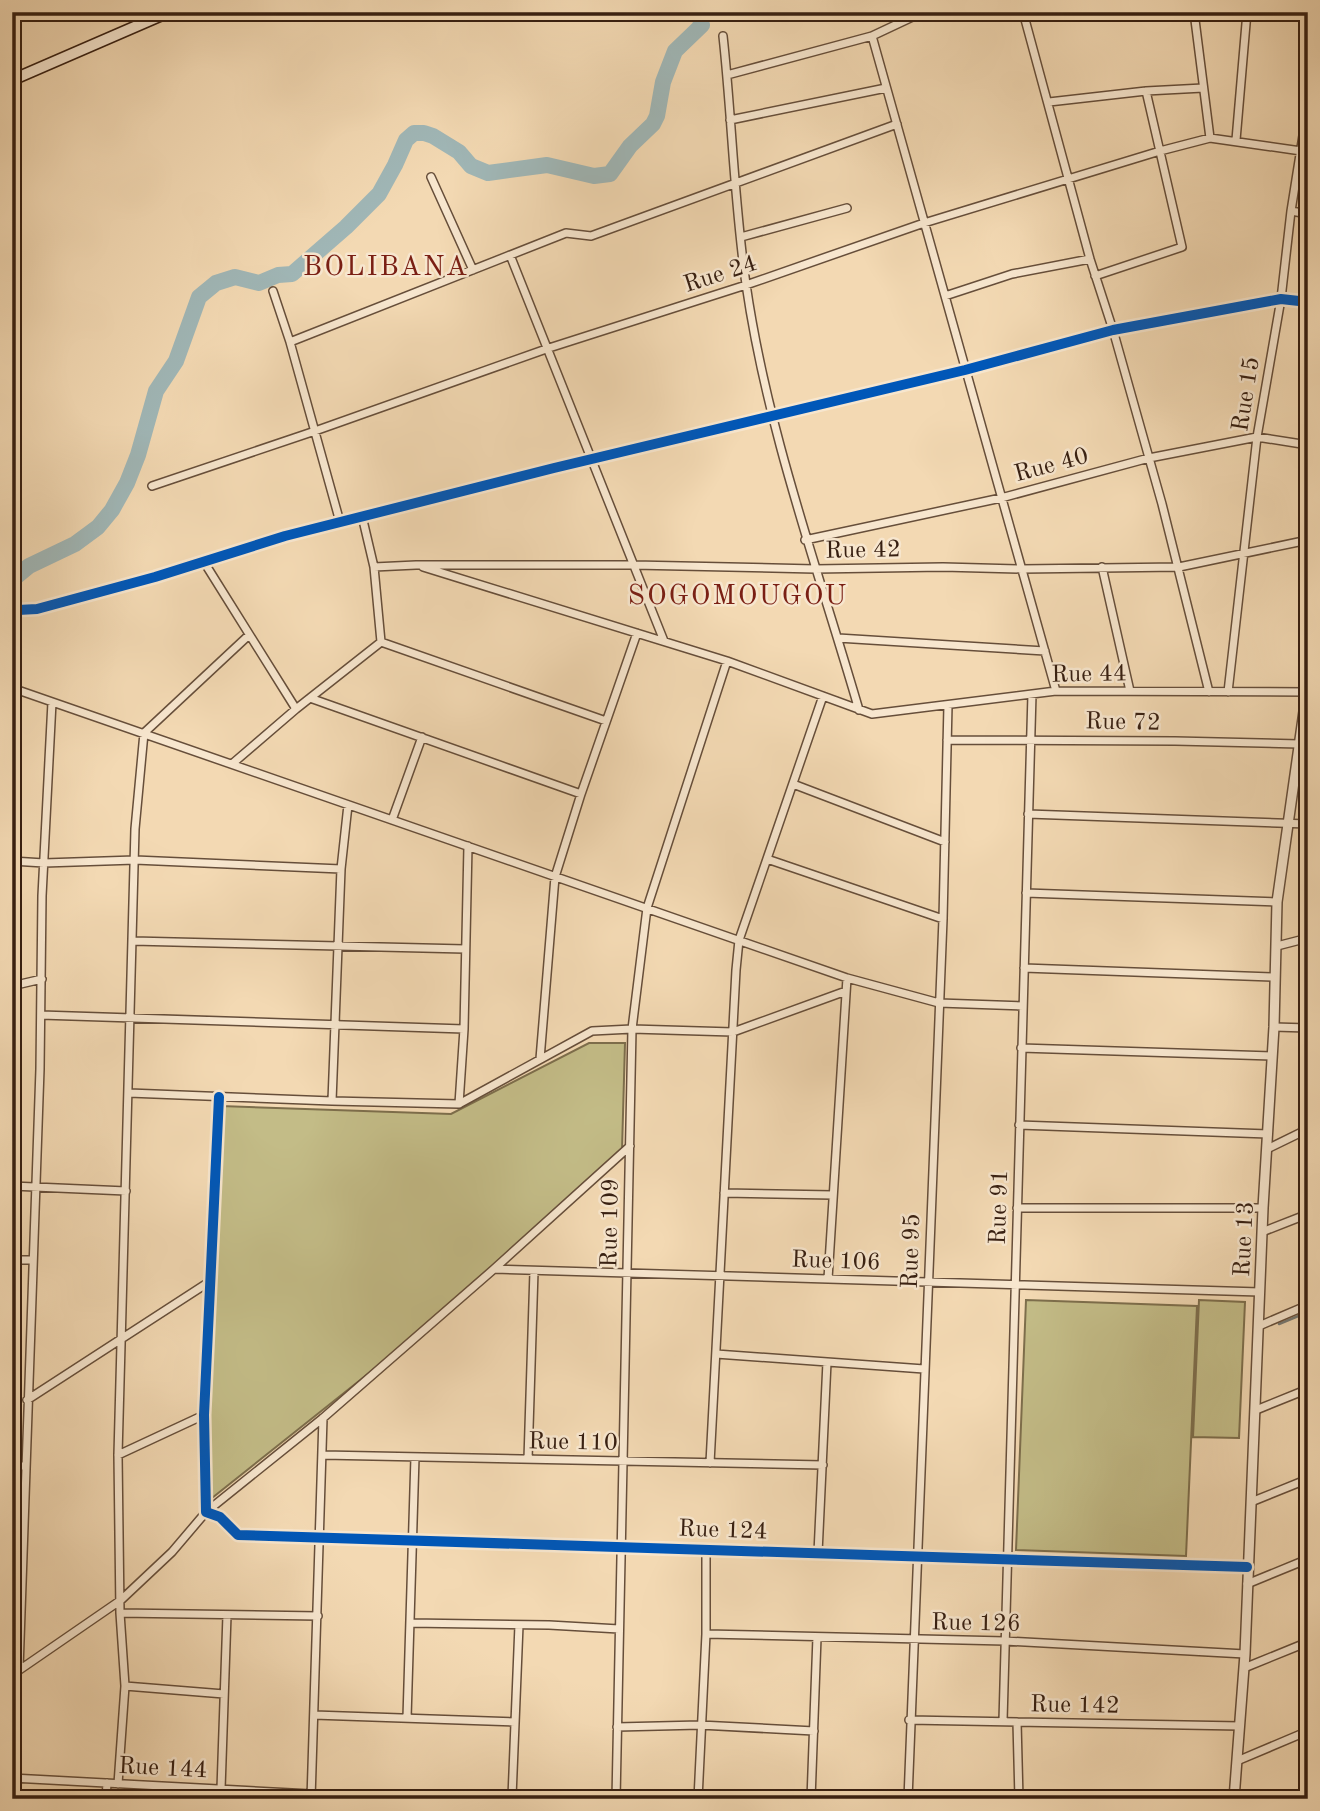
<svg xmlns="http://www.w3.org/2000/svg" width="1320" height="1811" font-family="'Old Standard TT',serif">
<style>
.green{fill:#c3bc87;stroke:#7d6e4c;stroke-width:2}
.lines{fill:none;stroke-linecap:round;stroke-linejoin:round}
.stream{stroke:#767a75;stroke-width:2.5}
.river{stroke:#a0b7b7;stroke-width:16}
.minor-casing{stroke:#664e3a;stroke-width:10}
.tertiary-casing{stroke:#664e3a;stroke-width:12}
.secondary-casing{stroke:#371f11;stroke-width:13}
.minor{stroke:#f7e6ce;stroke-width:7}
.tertiary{stroke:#f7e6ce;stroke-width:9}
.secondary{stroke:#f7e6ce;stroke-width:10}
.cycleway-casing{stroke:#f7e6ce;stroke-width:15}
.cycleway{stroke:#0057b8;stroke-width:10}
.labels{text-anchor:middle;stroke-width:5;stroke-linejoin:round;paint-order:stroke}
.street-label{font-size:24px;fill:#371f11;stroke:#f7e6ce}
.quarter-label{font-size:28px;letter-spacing:2px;fill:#7a1f14;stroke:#f7e6ce}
</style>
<rect width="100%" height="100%" fill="#f3d9b3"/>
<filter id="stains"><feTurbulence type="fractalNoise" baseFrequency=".00286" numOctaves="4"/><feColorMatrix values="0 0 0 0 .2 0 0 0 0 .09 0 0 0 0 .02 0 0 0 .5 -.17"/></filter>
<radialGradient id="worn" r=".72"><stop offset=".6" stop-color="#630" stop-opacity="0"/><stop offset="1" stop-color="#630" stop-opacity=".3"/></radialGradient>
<path class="green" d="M589 1043H625L622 1150 398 1350 212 1498 207 1494 221 1106 451 1114Z
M1026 1300 1197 1306 1186 1556 1016 1550Z
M1199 1300 1245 1302 1239 1438 1193 1437Z"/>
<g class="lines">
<path class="stream" d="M1279 1324 1308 1312"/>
<path class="river" d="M12 580 29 566 75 544 98 527 112 510 127 483 138 455 156 391 176 361 199 297 216 283 235 277 259 283 278 275 292 274 346 227 379 194 395 165 406 140 414 133H424L433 136 459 152 471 166 488 173 547 165 594 176 610 174 630 146 653 124 657 116 663 82 675 51 702 25 700 19 702 12"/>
<g class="minor-casing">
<path id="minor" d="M1023 12 1090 259 1113 330 1162 504 1209 692
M1194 12 1210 138
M1247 13 1308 17
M723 36C732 118 734 202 746 284 767 430 818 569 859 710
M872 36 1056 691
M727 75 872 36 923 12
M1049 102 1146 91 1203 88
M730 120 886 88
M1236 140 1247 12
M431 177 473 270
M1291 211 1308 214
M741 237 847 208
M510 255 664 641
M1095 276 1182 247 1146 91
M273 291 290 342 340 522
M945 296 1012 274 1090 259
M290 342 566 233 591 236 897 124
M152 486 315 431 549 348 746 285 924 223 1160 151 1210 138 1308 152
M362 516 374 567 381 642
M805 540 1001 498 1149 458 1257 437 1308 445
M204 562 296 709
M374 567 416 565H634L815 569 943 567 1022 569 1179 567 1308 540
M423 567 727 661 872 714 1056 691 1308 692
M1102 567 1130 691
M18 610 37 609 155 577 285 536 554 468 965 370 1113 330 1281 299 1308 302
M838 638 1045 651
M381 642 606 721
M12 688 847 978 939 1003 1023 1006
M1228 692 1257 437 1281 299 1291 211 1308 104
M310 698 581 794
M947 740 1175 741 1299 744
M232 764 296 709 381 642
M793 784 945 842
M1028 814 1308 824
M392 820 422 737
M767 859 943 919
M12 861 44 863 135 860 341 869
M1026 893 1277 902
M133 941 465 949
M1277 946 1308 938
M1024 968 1275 977
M12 986 42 979
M41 1015 464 1029
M1274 1027 1308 1028
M1021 1048 1272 1056
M540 1059 555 877 581 794 637 633
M129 1093 332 1101 459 1104 592 1031 632 1029 733 1032 846 991
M219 1097 204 1415 206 1512 220 1517 238 1535 1247 1567
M332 1101 341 869 348 805
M459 1104 464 1029 468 846
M1019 1125 1268 1134
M1267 1149 1308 1129
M12 1186 126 1191
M724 1193 833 1195
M1017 1208H1263
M1262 1232 1308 1214
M12 1260H33
M495 1269 1260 1292
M828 1279 847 978
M1259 1326 1308 1305
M716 1354 924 1369
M27 1400 209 1282
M1256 1410 1308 1389
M118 1455 204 1415
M323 1455 823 1465
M528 1459 534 1271
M710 1463 736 970 739 940 823 696
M12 1466H25
M1251 1502 1308 1479
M12 1547H23
M818 1553 827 1362
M1247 1584 1308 1559
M120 1613 318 1616
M410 1623 549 1625 619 1629
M706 1634 1005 1641 1245 1654
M1244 1668 1308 1642
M19 1669 40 1069 42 896 52 702
M12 1675 121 1600 172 1552 206 1512 323 1418 494 1269 630 1146
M125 1686 224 1694
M314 1715 515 1722
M407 1718 415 1457
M909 1720 1240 1726
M1003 1721 1032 694
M1017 1722 1019 1799
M617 1727 700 1725 814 1731
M1237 1761 1308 1731
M12 1778 311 1794 564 1799
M118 1784 125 1686 120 1613 118 1455 135 829 144 733 249 635
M221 1789 227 1615
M512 1797 519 1625
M13 1799 14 1779
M106 1799 107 1783
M311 1799 323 1418
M616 1799 632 1029 647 908 727 661
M698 1799 706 1634V1550
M811 1799 817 1637
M908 1799 943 919 948 705"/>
</g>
<g class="tertiary-casing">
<path id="tertiary" d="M1234 1799 1245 1654 1263 1208 1274 1027 1277 902 1308 683"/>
</g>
<g class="secondary-casing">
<path id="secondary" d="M12 80 169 12"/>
</g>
<use href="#minor" class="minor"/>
<use href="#tertiary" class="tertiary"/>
<use href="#secondary" class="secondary"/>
<g class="cycleway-casing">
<path id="cycleway" d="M18 610 37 609 155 577 285 536 554 468 965 370 1113 330 1281 299 1308 302
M219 1097 204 1415 206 1512 220 1517 238 1535 1247 1567"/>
</g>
<use href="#cycleway" class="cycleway"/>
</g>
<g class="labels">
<g class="street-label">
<text transform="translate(720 273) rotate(-18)" y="8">Rue 24</text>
<text transform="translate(1245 394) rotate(-81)" y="8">Rue 15</text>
<text transform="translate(1051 464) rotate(-15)" y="8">Rue 40</text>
<text transform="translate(863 549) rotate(-1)" y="8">Rue 42</text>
<text transform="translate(1089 673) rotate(-1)" y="8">Rue 44</text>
<text transform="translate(1123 721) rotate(1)" y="8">Rue 72</text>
<text transform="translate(998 1207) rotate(-88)" y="8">Rue 91</text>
<text transform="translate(609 1223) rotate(-89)" y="8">Rue 109</text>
<text transform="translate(1243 1239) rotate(-87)" y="8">Rue 13</text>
<text transform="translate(910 1251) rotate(-88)" y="8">Rue 95</text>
<text transform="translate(836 1260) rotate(2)" y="8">Rue 106</text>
<text transform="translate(573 1441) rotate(1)" y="8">Rue 110</text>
<text transform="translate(723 1529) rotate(2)" y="8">Rue 124</text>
<text transform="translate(976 1622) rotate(1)" y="8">Rue 126</text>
<text transform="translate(1075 1704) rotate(1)" y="8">Rue 142</text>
<text transform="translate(163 1767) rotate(3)" y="8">Rue 144</text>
</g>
<g class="quarter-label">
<text x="386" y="275">BOLIBANA</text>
<text x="738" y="604">SOGOMOUGOU</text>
</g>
</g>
<rect width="1320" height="1811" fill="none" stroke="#f3d9b3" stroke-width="42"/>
<rect x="14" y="14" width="1292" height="1783" fill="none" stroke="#371f11" stroke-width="3.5"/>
<rect x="21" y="21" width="1278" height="1769" fill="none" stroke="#371f11" stroke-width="2"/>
<rect width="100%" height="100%" filter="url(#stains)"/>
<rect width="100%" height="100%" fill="url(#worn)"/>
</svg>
